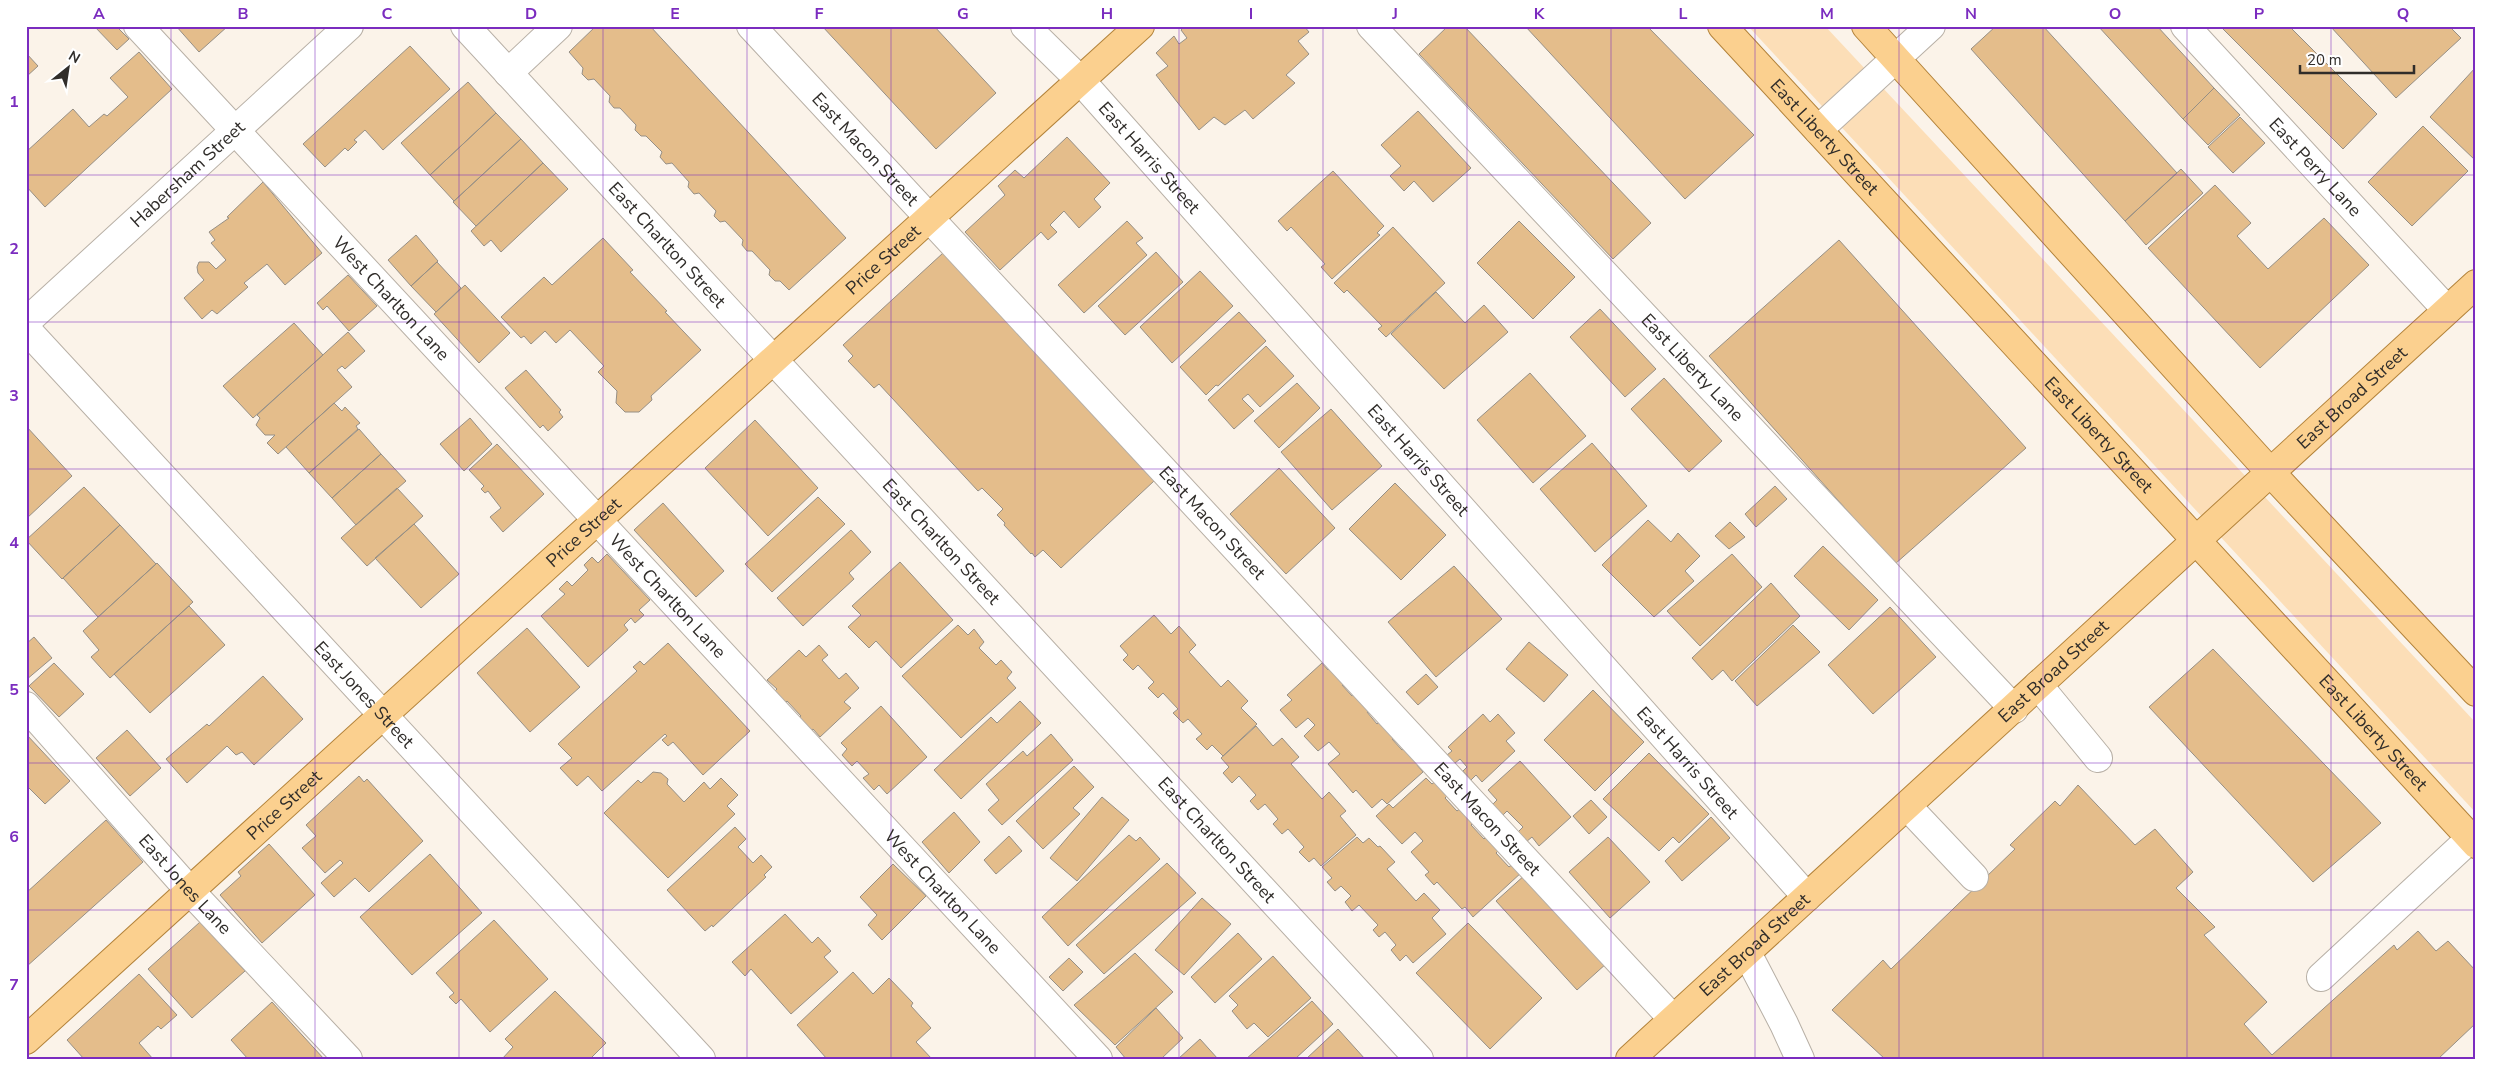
<svg xmlns="http://www.w3.org/2000/svg" width="2502" height="1085" font-family="'Nunito Sans',sans-serif">
<style>
.green{fill:#fcdeb7}
.building{fill:#e4bd8b;stroke:#968f85}
.lines{fill:none;stroke-linecap:round;stroke-linejoin:round}
.minor-casing{stroke:#b8b0a6;stroke-width:30}
.major-casing{stroke:#b3833b;stroke-width:30}
.minor{stroke:#fff;stroke-width:28}
.major{stroke:#fbd08f;stroke-width:28}
.grid{fill:none;stroke:#7b2cbf;stroke-width:1;stroke-opacity:0.55}
.labels{text-anchor:middle;stroke-width:4;stroke-linejoin:round;paint-order:stroke}
.street-label{font-size:18px;fill:#302d2a;stroke:#fff}
.neatline{fill:none;stroke:#7b2cbf;stroke-width:2}
.grid-label{font-size:16px;text-anchor:middle;font-weight:bold;fill:#7b2cbf}
</style>
<rect width="100%" height="100%" fill="#fbf3e9"/>
<path class="green" d="M1748 26H1825L2476 723V813Z"/>
<path class="building" d="M94 26H116L129 39 117 50Z
M176 26H228L199 52Z
M596 26H650L846 238 789 290 780 281H775L769 275 770 270 752 251H747L742 245 743 240 725 221 720 222 714 216 716 211 699 193 694 194 688 187 689 182 672 163 666 164 660 157 662 152 646 136H641L635 130 636 125 620 108H614L609 102 610 96 594 79 588 80 582 74 583 68 569 52Z
M822 26H934L996 93 936 149Z
M1185 26H1304L1309 32 1298 41 1309 54 1286 75 1295 83 1253 119 1245 110 1225 125 1214 117 1199 130 1156 75 1168 66 1156 53 1174 36 1179 44 1187 38 1181 30Z
M1448 26H1464L1651 223 1613 259 1419 54Z
M1525 26H1647L1754 135 1685 199Z
M1996 26H2043L2177 173 2125 221 1971 49Z
M2098 26H2157L2214 88 2183 119Z
M2220 26H2289L2377 114 2343 149Z
M2330 26H2449L2461 38 2396 98Z
M410 46 450 89 383 150 365 130 354 140 357 142 348 151 345 148 325 167 303 144Z
M139 52 172 89 45 207 26 186V152L73 109 89 127 104 114 107 116 128 97 110 78Z
M26 53 38 66 26 77Z
M2476 67V161L2430 117Z
M468 82 496 113 430 175 401 143Z
M2214 88 2240 115 2208 145 2183 119Z
M1418 111 1471 168 1433 202 1414 181 1404 191 1390 176 1401 166 1381 145Z
M496 113 521 139 454 201 430 175Z
M2240 117 2265 143 2233 173 2208 147Z
M2423 126 2468 171 2412 226 2368 182Z
M1067 137 1110 183 1094 199 1101 207 1079 228 1064 211 1050 225 1057 232 1048 240 1041 232 1000 270 965 232 1005 195 998 186 1015 170 1024 178Z
M521 139 543 163 476 226 453 202Z
M543 163 568 189 501 252 491 240 484 246 471 231Z
M2181 169 2203 193 2146 245 2125 221Z
M1333 171 1384 226 1377 233 1380 235 1332 279 1321 267 1325 264 1291 227 1287 231 1278 221Z
M263 182 322 253 285 285 267 264 244 283 248 287 217 314 212 310 202 319 184 298 204 280 198 273 197 267 199 262H209L216 269 226 260 211 243 215 240 209 232 229 218 227 217Z
M2215 185 2251 223 2237 236 2268 269 2324 218 2369 265 2260 368 2148 248Z
M1127 221 1143 238 1136 243 1147 255 1084 313 1058 285Z
M1519 221 1575 277 1533 319 1477 263Z
M1393 227 1445 283 1386 337 1378 329 1382 326 1347 290 1344 293 1334 283Z
M416 235 438 261 411 286 388 260Z
M603 238 633 270 630 272 667 311 665 312 701 350 651 396 652 400 639 412H625L616 403 617 391 598 372 604 366 570 330 556 343 545 331 531 344 524 336 521 338 501 317 544 277 552 285Z
M1839 240 2026 448 1895 564 1709 356Z
M1156 252 1183 282 1125 335 1098 306Z
M943 253 1154 481 1061 568 1043 550 1035 557 1032 553 1031 554 1004 525 1005 523 997 515 1003 509 982 488 978 491 879 384 874 388 848 361 853 356 843 345Z
M437 262 461 288 436 312 411 286Z
M1200 271 1233 306 1172 363 1140 327Z
M348 275 377 306 349 331 327 306 323 310 317 303Z
M465 285 510 333 479 363 434 314Z
M1436 292 1465 323 1484 305 1508 332 1444 389 1391 334Z
M1600 309 1656 369 1625 397 1570 337Z
M1239 312 1266 341 1218 386 1216 385 1206 395 1180 367Z
M294 323 323 355 253 418 223 386Z
M348 332 365 351 345 369 342 366 337 370 352 387 278 454 267 443 275 435H265L256 425 260 418 257 415Z
M1266 346 1294 376 1260 407 1248 394 1242 399 1254 411 1234 429 1208 400Z
M526 370 561 410 559 412 563 417 548 431 543 425 540 428 505 388Z
M1530 373 1586 436 1533 483 1477 420Z
M1664 378 1722 441 1689 472 1631 409Z
M1297 383 1320 408 1279 448 1254 421Z
M334 403 342 411 345 407 360 423 356 426 358 429 309 473 286 447Z
M1331 409 1382 466 1332 510 1281 452Z
M470 418 492 444 464 471 440 444Z
M755 420 818 488 768 536 705 468Z
M26 426 72 476 26 519Z
M359 429 381 454 332 498 309 473Z
M1592 443 1647 506 1595 552 1540 489Z
M497 444 544 494 503 532 490 517 501 508 488 491 485 493 481 489 484 486 469 470Z
M381 454 406 481 356 525 332 498Z
M1279 468 1335 528 1286 574 1230 514Z
M1395 483 1446 535 1401 580 1349 529Z
M1775 486 1787 499 1756 527 1745 514Z
M84 487 120 525 62 579 26 540Z
M397 488 423 516 367 566 341 538Z
M818 497 845 524 772 592 745 564Z
M663 503 724 571 696 597 634 530Z
M1648 520 1671 542 1678 533 1700 556 1685 571 1694 581 1654 617 1602 565Z
M1730 522 1745 537 1729 549 1715 536Z
M414 524 459 574 421 608 375 558Z
M120 525 156 564 98 617 63 578Z
M851 530 871 552 849 573 854 579 803 626 777 598Z
M1823 546 1878 600 1849 630 1794 576Z
M607 554 650 600 639 610 644 615 635 623 631 618 624 625 628 630 588 667 541 616 565 594 559 589 567 581 572 586 588 570 584 565 592 557 598 563Z
M1732 554 1762 587 1700 646 1667 611Z
M900 562 953 620 901 668 876 641 869 648 848 627 861 615 852 606Z
M157 563 193 602 110 678 91 657 99 650 83 631Z
M1454 566 1502 619 1436 677 1388 622Z
M1771 583 1800 616 1732 681 1723 670 1712 680 1692 658Z
M189 606 225 645 150 713 114 674Z
M1890 607 1936 657 1873 714 1828 665Z
M1154 615 1171 634 1179 626 1196 645 1189 652 1221 687 1228 680 1248 701 1241 708 1257 724 1223 756 1212 745 1207 750 1196 739 1202 734 1188 719 1183 723 1173 713 1178 709 1163 693 1158 698 1148 688 1154 682 1138 665 1133 670 1123 660 1128 655 1120 646Z
M958 625 968 635 974 629 984 642 979 648 996 665 1001 660 1012 672 1007 678 1016 688 961 738 902 676Z
M1793 625 1820 652 1757 706 1735 681Z
M527 628 580 687 530 732 477 673Z
M34 637 52 658 26 680V644Z
M1529 642 1568 675 1544 702 1506 669Z
M668 643 750 731 703 775 673 742 668 746 662 740 667 736 665 734 602 791 588 776 577 786 560 768 572 758 558 744 637 671 633 667 640 661 644 665Z
M819 645 828 655 822 660 839 679 846 673 859 688 844 702 851 708 820 737 813 729 807 734 795 721 801 716 787 701 782 706 771 695 777 689 767 680 799 650 806 657Z
M2213 649 2381 823 2313 882 2149 707Z
M54 663 84 694 59 717 29 686Z
M1322 663 1328 670 1333 665 1347 681 1342 685 1352 696 1357 692 1371 708 1367 712 1377 724 1383 719 1397 735 1392 739 1402 750 1407 746 1421 761 1417 765 1423 772 1387 804 1382 799 1372 808 1356 790 1353 793 1328 764 1340 754 1329 742 1318 751 1304 736 1315 725 1308 718 1296 728 1280 710 1292 700 1287 695Z
M1426 674 1438 687 1418 705 1406 692Z
M263 676 303 719 254 765 242 752 236 755 227 746 187 783 166 759 207 724 209 726Z
M1593 690 1644 742 1595 791 1544 740Z
M1020 701 1041 723 961 799 934 770 991 717 997 723Z
M881 706 927 757 887 794 879 785 874 790 863 778 869 774 857 761 852 766 842 755 847 749 841 743Z
M1483 714 1490 722 1498 714 1515 733 1506 741 1515 751 1482 782 1476 775 1471 780 1463 771 1467 767 1460 759 1455 763 1447 755 1452 751 1448 747Z
M1256 726 1273 746 1282 738 1299 757 1291 764 1322 799 1329 792 1346 811 1340 816 1356 835 1321 866 1314 858 1309 862 1299 852 1304 847 1288 829 1282 834 1273 824 1278 819 1265 804 1258 810 1250 801 1256 795 1239 776 1232 783 1223 773 1229 767 1221 758Z
M127 730 161 768 130 796 96 758Z
M26 734 70 781 45 804 26 785Z
M1051 734 1073 760 1002 825 988 810 999 800 986 784 1023 751 1027 756Z
M1649 753 1709 814 1679 843 1673 837 1659 851 1603 799Z
M1520 761 1571 817 1539 846 1532 837 1526 842 1517 833 1523 827 1507 811 1503 815 1492 805 1497 800 1488 790Z
M1074 766 1094 787 1073 808 1080 814 1043 849 1016 821Z
M653 772 661 773 668 779 667 784 684 802 704 782 710 789 721 778 738 795 727 806 735 814 668 878 604 813 638 780 641 783Z
M359 776 364 782 367 779 423 841 369 892 355 878 334 897 321 883 343 863 340 860 325 873 302 848 316 836 306 825Z
M1426 778 1432 784 1437 780 1450 793 1445 798 1457 811 1462 807 1475 821 1471 825 1484 839 1488 835 1501 848 1496 853 1509 867 1514 863 1522 872 1473 917 1465 907 1462 909 1437 882 1434 885 1425 875 1429 872 1411 852 1423 841 1415 832 1402 844 1376 816 1389 804 1393 808Z
M2078 785 2135 845 2155 829 2193 872 2176 888 2215 927 2204 935 2267 1002 2244 1024 2272 1055 2394 945 2397 950 2418 931 2436 951 2448 941 2476 971V1023L2438 1059H1885L1832 1010 1883 960 1891 969 2015 849 2010 845 2055 801 2060 806Z
M1102 797 1129 820 1077 881 1050 858Z
M1591 800 1607 817 1589 834 1573 816Z
M954 812 980 842 949 873 922 842Z
M1711 817 1730 838 1682 881 1665 861Z
M106 820 143 862 26 967V893Z
M735 827 746 839 738 847 753 863 761 855 772 867 764 875 766 877 713 927 712 925 705 931 667 890Z
M1129 835 1136 841 1140 837 1160 859 1068 946 1042 917Z
M1009 836 1022 851 996 874 984 860Z
M1357 837 1363 843 1369 838 1378 847 1380 846 1395 862 1387 869 1416 901 1424 893 1440 910 1432 918 1446 934 1413 963 1406 955 1400 961 1391 950 1396 945 1385 932 1379 937 1373 930 1378 925 1359 905 1352 911 1345 902 1351 896 1341 886 1335 891 1327 882 1332 878 1322 867Z
M1608 837 1650 882 1610 918 1569 872Z
M269 844 315 895 262 943 220 895 241 876 238 872Z
M430 854 482 913 412 975 360 917Z
M1167 863 1196 893 1104 974 1076 945Z
M893 864 926 896 882 940 868 925 877 915 860 897Z
M1526 874 1607 963 1577 990 1496 901Z
M1202 898 1231 924 1184 975 1155 950Z
M785 914 812 943 818 937 831 951 824 957 838 972 791 1014 751 969 745 976 732 962Z
M494 920 548 979 490 1032 461 999 456 1004 449 997 454 993 436 973Z
M200 922 245 971 192 1018 148 969Z
M1468 923 1542 998 1490 1049 1416 973Z
M1238 933 1262 959 1215 1003 1191 977Z
M1135 953 1173 992 1115 1045 1074 1005Z
M1273 956 1311 998 1268 1037 1254 1023 1247 1029 1232 1011 1238 1005 1229 996Z
M1069 958 1083 972 1063 991 1049 977Z
M853 972 873 994 889 978 913 1003 911 1006 931 1028 916 1042 932 1059H827L797 1025Z
M139 974 177 1015 161 1029 158 1026 139 1043 153 1059H84L67 1040Z
M555 991 606 1043 590 1059H502L513 1047 505 1039Z
M1312 1001 1333 1024 1295 1059H1246Z
M272 1002 324 1059H248L231 1040Z
M1156 1008 1183 1038 1161 1059H1126L1116 1047Z
M1338 1029 1365 1059H1306Z
M1200 1039 1218 1059H1178Z"/>
<g class="lines">
<g class="minor-casing">
<g id="minor">
<path id="s1" d="M138 26 1098 1059"/>
<path id="s2" d="M465 26 1419 1059"/>
<path id="s3" d="M751 26 1673 1019"/>
<path id="s4" d="M1025 26 1081 81 1807 897"/>
<path id="s5" d="M1371 26 2014 709"/>
<path id="s6" d="M2185 26 2447 310"/>
<path d="M508 73 558 26"/>
<path d="M1818 130 1931 26"/>
<path id="s7" d="M26 322 349 26"/>
<path id="s8" d="M26 329 701 1059"/>
<path d="M2038 685 2098 758"/>
<path id="s9" d="M26 706 190 891 348 1059"/>
<path d="M1907 806 1974 877"/>
<path d="M1747 953 1784 1024 1800 1059"/>
<path d="M2321 977 2471 838"/>
</g>
</g>
<g class="major-casing">
<g id="major">
<path id="s10" d="M1722 26 2476 844"/>
<path d="M1866 26 2271 473 2476 692"/>
<path id="s11" d="M26 1040 1140 26"/>
<path id="s12" d="M1630 1059 2476 284"/>
</g>
</g>
<use href="#minor" class="minor"/>
<use href="#major" class="major"/>
</g>
<path class="grid" d="M171 26V1059M315 26V1059M459 26V1059M603 26V1059M747 26V1059M891 26V1059M1035 26V1059M1179 26V1059M1323 26V1059M1467 26V1059M1611 26V1059M1755 26V1059M1899 26V1059M2043 26V1059M2187 26V1059M2331 26V1059M26 175H2476M26 322H2476M26 469H2476M26 616H2476M26 763H2476M26 910H2476"/>
<g class="labels">
<g class="street-label">
<text dy="6" stroke="none"><textPath href="#s10" startOffset="151">East Liberty Street</textPath></text>
<text dy="6" stroke="none"><textPath href="#s3" startOffset="168">East Macon Street</textPath></text>
<text dy="6" stroke="none"><textPath href="#s4" startOffset="181">East Harris Street</textPath></text>
<text dy="6" stroke="none"><textPath href="#s6" startOffset="192">East Perry Lane</textPath></text>
<text dy="6" stroke="none"><textPath href="#s7" startOffset="219">Habersham Street</textPath></text>
<text dy="6" stroke="none"><textPath href="#s2" startOffset="298">East Charlton Street</textPath></text>
<text dy="6" stroke="none"><textPath href="#s11" startOffset="1159">Price Street</textPath></text>
<text dy="6" stroke="none"><textPath href="#s1" startOffset="372">West Charlton Lane</textPath></text>
<text dy="6" stroke="none"><textPath href="#s5" startOffset="469">East Liberty Lane</textPath></text>
<text dy="6" stroke="none"><textPath href="#s12" startOffset="979">East Broad Street</textPath></text>
<text dy="6" stroke="none"><textPath href="#s10" startOffset="556">East Liberty Street</textPath></text>
<text dy="6" stroke="none"><textPath href="#s4" startOffset="586">East Harris Street</textPath></text>
<text dy="6" stroke="none"><textPath href="#s3" startOffset="678">East Macon Street</textPath></text>
<text dy="6" stroke="none"><textPath href="#s11" startOffset="754">Price Street</textPath></text>
<text dy="6" stroke="none"><textPath href="#s2" startOffset="702">East Charlton Street</textPath></text>
<text dy="6" stroke="none"><textPath href="#s1" startOffset="778">West Charlton Lane</textPath></text>
<text dy="6" stroke="none"><textPath href="#s12" startOffset="574">East Broad Street</textPath></text>
<text dy="6" stroke="none"><textPath href="#s8" startOffset="498">East Jones Street</textPath></text>
<text dy="6" stroke="none"><textPath href="#s10" startOffset="961">East Liberty Street</textPath></text>
<text dy="6" stroke="none"><textPath href="#s4" startOffset="991">East Harris Street</textPath></text>
<text dy="6" stroke="none"><textPath href="#s11" startOffset="349">Price Street</textPath></text>
<text dy="6" stroke="none"><textPath href="#s3" startOffset="1082">East Macon Street</textPath></text>
<text dy="6" stroke="none"><textPath href="#s2" startOffset="1108">East Charlton Street</textPath></text>
<text dy="6" stroke="none"><textPath href="#s9" startOffset="239">East Jones Lane</textPath></text>
<text dy="6" stroke="none"><textPath href="#s1" startOffset="1182">West Charlton Lane</textPath></text>
<text dy="6" stroke="none"><textPath href="#s12" startOffset="169">East Broad Street</textPath></text>
</g>
</g>
<rect width="2502" height="1085" fill="none" stroke="#ffffff" stroke-width="55"/>
<g transform="translate(68 68) rotate(30)" stroke="#ffffff" stroke-width="4" paint-order="stroke">
<path d="M0-4L9 19L0 12L-9 19Z" fill="#302d2a"/>
<text y="-8" font-size="14" font-weight="bold" text-anchor="middle" fill="#302d2a">N</text>
</g>
<path d="M2300 65v8h114v-8" fill="none" stroke="#302d2a" stroke-width="2.5"/>
<text x="2307" y="65" font-size="15" fill="#302d2a" stroke="#ffffff" stroke-width="4" paint-order="stroke">20 m</text>
<rect x="28" y="28" width="2446" height="1030" class="neatline"/>
<g class="grid-label">
<text x="99" y="19">A</text>
<text x="243" y="19">B</text>
<text x="387" y="19">C</text>
<text x="531" y="19">D</text>
<text x="675" y="19">E</text>
<text x="819" y="19">F</text>
<text x="963" y="19">G</text>
<text x="1107" y="19">H</text>
<text x="1251" y="19">I</text>
<text x="1395" y="19">J</text>
<text x="1539" y="19">K</text>
<text x="1683" y="19">L</text>
<text x="1827" y="19">M</text>
<text x="1971" y="19">N</text>
<text x="2115" y="19">O</text>
<text x="2259" y="19">P</text>
<text x="2403" y="19">Q</text>
<text x="14" y="107">1</text>
<text x="14" y="254">2</text>
<text x="14" y="401">3</text>
<text x="14" y="548">4</text>
<text x="14" y="695">5</text>
<text x="14" y="842">6</text>
<text x="14" y="990">7</text>
</g>
</svg>
